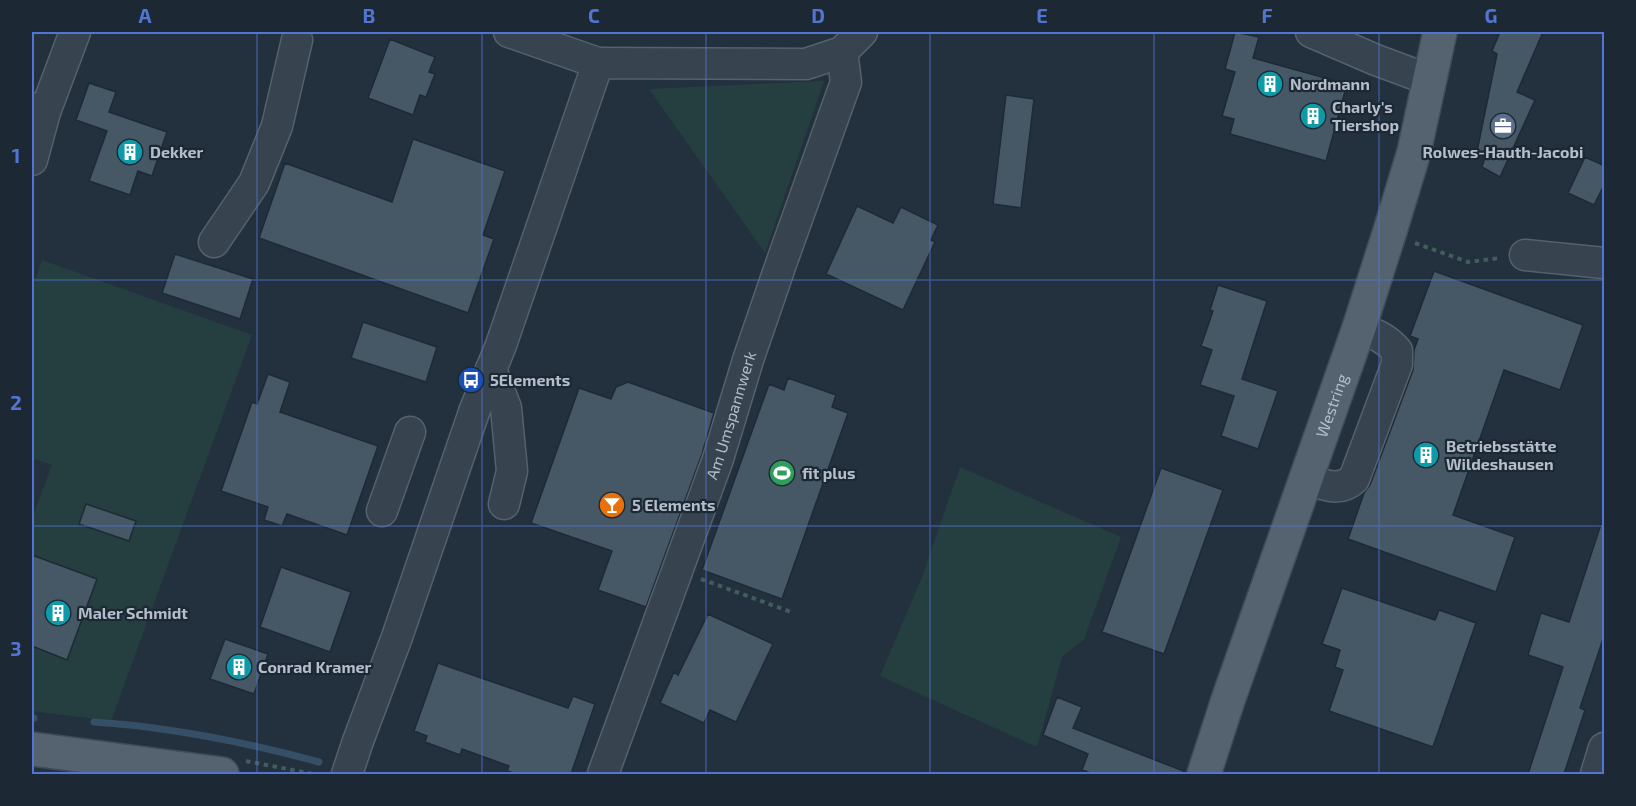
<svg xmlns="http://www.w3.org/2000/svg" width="1636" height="806" font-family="'Exo 2',sans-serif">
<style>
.green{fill:#253f40}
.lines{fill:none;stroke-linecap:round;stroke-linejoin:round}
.stream{stroke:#354f66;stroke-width:7}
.building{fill:#465765;stroke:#1e2a35;stroke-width:1.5}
.minor-casing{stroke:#55616c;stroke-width:33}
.major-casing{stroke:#404c57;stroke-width:36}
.path{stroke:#435c5c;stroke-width:4;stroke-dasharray:4.5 4.5;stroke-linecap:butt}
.minor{stroke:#37434e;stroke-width:30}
.major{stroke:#55626f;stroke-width:33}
.grid{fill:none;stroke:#5275d3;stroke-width:1.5;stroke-opacity:0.55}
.labels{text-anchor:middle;stroke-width:4.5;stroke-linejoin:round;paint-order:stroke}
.poi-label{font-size:16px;font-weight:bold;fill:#b3beca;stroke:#1c2833;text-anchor:start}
.street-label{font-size:16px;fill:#b3beca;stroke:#1c2833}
.neatline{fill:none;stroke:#5275d3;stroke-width:2}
.grid-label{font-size:20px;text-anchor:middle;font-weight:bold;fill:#5275d3}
</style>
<rect width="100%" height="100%" fill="#23313f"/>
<path class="green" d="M824 81 765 253 649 89Z
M42 260 252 335 111 721 32 711V518L52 465 32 458V288Z
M960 467 1121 537 1084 639 1062 657 1037 747 880 676 922 577Z"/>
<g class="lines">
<path class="stream" d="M32 718H34
M94 722C171 727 245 742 319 762"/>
</g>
<path class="building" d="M1235 32 1259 37 1253 58 1347 84 1326 161 1230 134 1234 119 1222 116 1235 72 1225 69Z
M1500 32H1543L1517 92 1535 100 1500 177 1482 167 1486 154 1477 151 1497 54 1492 51Z
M390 39 435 57 429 72 435 74 426 97 420 95 413 115 368 98Z
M89 83 116 92 109 112 167 132 152 176 138 171 130 195 89 181 107 131 76 120Z
M1006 95 1034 99 1021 208 993 204Z
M413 139 505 171 483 235 494 239 468 313 259 238 285 163 392 202Z
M1585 157 1605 166V183L1594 205 1568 193Z
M857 206 893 223 901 207 938 225 931 240 935 242 903 310 826 274Z
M175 254 253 279 240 319 162 293Z
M1434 271 1583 325 1560 390 1504 370 1453 515 1515 537 1496 592 1348 539 1364 493 1370 485 1413 370 1414 350 1418 339 1410 336Z
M1218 285 1267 301 1242 379 1278 391 1258 449 1221 436 1234 396 1200 385 1212 350 1201 346 1213 311 1210 310Z
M363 322 437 347 426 382 351 358Z
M268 374 290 382 280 412 378 446 347 535 287 514 282 526 264 520 268 507 221 491 252 402 257 404Z
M788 378 836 395 832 407 848 413 782 599 702 570 769 384 784 390Z
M628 382 714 413 702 454 646 607 598 590 612 551 531 523 579 388 611 399 616 387Z
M1161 468 1223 490 1164 654 1102 632Z
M86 504 136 521 129 541 79 524Z
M1601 524H1605V633L1580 708 1585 710 1564 774H1528L1563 667 1528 655 1541 613 1569 622Z
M32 555 97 579 67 660 32 646Z
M281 567 351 592 330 652 260 627Z
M1342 588 1435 620 1439 610 1476 623 1433 747 1329 711 1343 670 1335 667 1340 650 1322 644Z
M708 614 773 644 736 722 710 710 704 723 660 703 674 672 678 675Z
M225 639 268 654 254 694 210 679Z
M438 663 568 708 573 696 595 704 571 774H517L507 771 509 766 462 749 460 755 425 742 427 736 414 731Z
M1057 697 1082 707 1073 728 1186 772V774H1093L1082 770 1088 754 1043 735Z"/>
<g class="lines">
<g class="minor-casing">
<g id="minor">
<path d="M509 32 598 63"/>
<path d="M1311 32 1376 60 1430 80"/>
<path d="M32 108 45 112 32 160"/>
<path d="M45 112 75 32"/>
<path d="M214 242 254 183 277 126 297 40"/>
<path d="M1525 255 1604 263"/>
<path d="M491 369 506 408 512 471 504 504"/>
<path d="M1306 479C1323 484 1339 493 1354 479L1397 364V351C1386 338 1375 334 1359 328"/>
<path d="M382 511 410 432"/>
<path d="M347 774 358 741 397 637 474 412 501 345 598 63 806 64 842 52 862 32"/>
<path id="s1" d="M603 774 718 459 748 360 782 261 846 82 842 52"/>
<path d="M1596 774 1604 748"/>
</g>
</g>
<g class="major-casing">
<g id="major">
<path d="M32 749 222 774"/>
<path id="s2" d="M1204 774 1228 700 1359 328 1390 231 1414 152 1440 32"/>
</g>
</g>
<path class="path" d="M1415 243 1468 262 1500 258
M701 579 791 612
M246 761 313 774"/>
<use href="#minor" class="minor"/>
<use href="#major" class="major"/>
</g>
<path class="grid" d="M257 32V774M482 32V774M706 32V774M930 32V774M1154 32V774M1379 32V774M32 280H1604M32 526H1604"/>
<defs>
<g id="building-disc" transform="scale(1.35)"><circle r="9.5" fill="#0f9aa8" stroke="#1c2833"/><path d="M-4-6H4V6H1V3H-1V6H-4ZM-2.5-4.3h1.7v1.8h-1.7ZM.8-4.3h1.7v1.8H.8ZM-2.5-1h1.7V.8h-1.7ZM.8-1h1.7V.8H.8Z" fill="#fff"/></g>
<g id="office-disc" transform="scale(1.35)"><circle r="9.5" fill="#5c6f8a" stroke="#1c2833"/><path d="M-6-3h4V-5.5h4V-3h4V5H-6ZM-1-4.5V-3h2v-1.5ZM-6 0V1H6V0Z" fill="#fff"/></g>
<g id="bus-disc" transform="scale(1.35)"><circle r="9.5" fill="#1a4fb4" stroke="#1c2833"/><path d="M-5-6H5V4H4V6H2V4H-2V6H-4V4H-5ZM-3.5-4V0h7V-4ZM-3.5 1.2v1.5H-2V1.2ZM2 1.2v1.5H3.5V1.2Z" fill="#fff"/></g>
<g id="stadium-disc" transform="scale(1.35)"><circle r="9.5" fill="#2e9e5b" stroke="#1c2833"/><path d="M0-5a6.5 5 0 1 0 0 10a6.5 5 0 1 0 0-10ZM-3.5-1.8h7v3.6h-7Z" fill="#fff"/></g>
<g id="bar-disc" transform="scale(1.35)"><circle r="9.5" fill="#e8710a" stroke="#1c2833"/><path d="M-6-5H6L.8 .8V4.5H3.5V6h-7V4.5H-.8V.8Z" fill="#fff"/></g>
</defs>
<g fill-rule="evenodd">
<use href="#building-disc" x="1270" y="84"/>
<use href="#building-disc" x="1313" y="116"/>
<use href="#office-disc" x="1503" y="126"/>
<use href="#building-disc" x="130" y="152"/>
<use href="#bus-disc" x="471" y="380"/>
<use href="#building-disc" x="1426" y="455"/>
<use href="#stadium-disc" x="782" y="473"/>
<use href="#bar-disc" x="612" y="505"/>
<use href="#building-disc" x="58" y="613"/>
<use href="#building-disc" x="239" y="667"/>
</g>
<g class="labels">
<g class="poi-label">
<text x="1290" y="90">Nordmann</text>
<text x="1332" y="113">Charly's<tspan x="1332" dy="18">Tiershop</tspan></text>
<text x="150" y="158">Dekker</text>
<text x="1503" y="158" text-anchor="middle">Rolwes-Hauth-Jacobi</text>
<text x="490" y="386">5Elements</text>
<text x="1446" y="452">Betriebsstätte<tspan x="1446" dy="18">Wildeshausen</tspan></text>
<text x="802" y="479">fit plus</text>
<text x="632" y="511">5 Elements</text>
<text x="78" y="619">Maler Schmidt</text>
<text x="258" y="673">Conrad Kramer</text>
</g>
<g class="street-label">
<text dy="6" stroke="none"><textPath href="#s2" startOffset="390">Westring</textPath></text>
<text dy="6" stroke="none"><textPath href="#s1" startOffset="381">Am Umspannwerk</textPath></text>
</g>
</g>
<rect width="1636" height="806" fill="none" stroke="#1c2833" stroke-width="66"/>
<rect x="33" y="33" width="1570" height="740" class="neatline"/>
<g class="grid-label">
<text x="145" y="23">A</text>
<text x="369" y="23">B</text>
<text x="594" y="23">C</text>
<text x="818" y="23">D</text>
<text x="1042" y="23">E</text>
<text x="1267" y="23">F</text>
<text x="1491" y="23">G</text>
<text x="16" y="163">1</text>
<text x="16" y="410">2</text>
<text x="16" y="656">3</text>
</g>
</svg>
